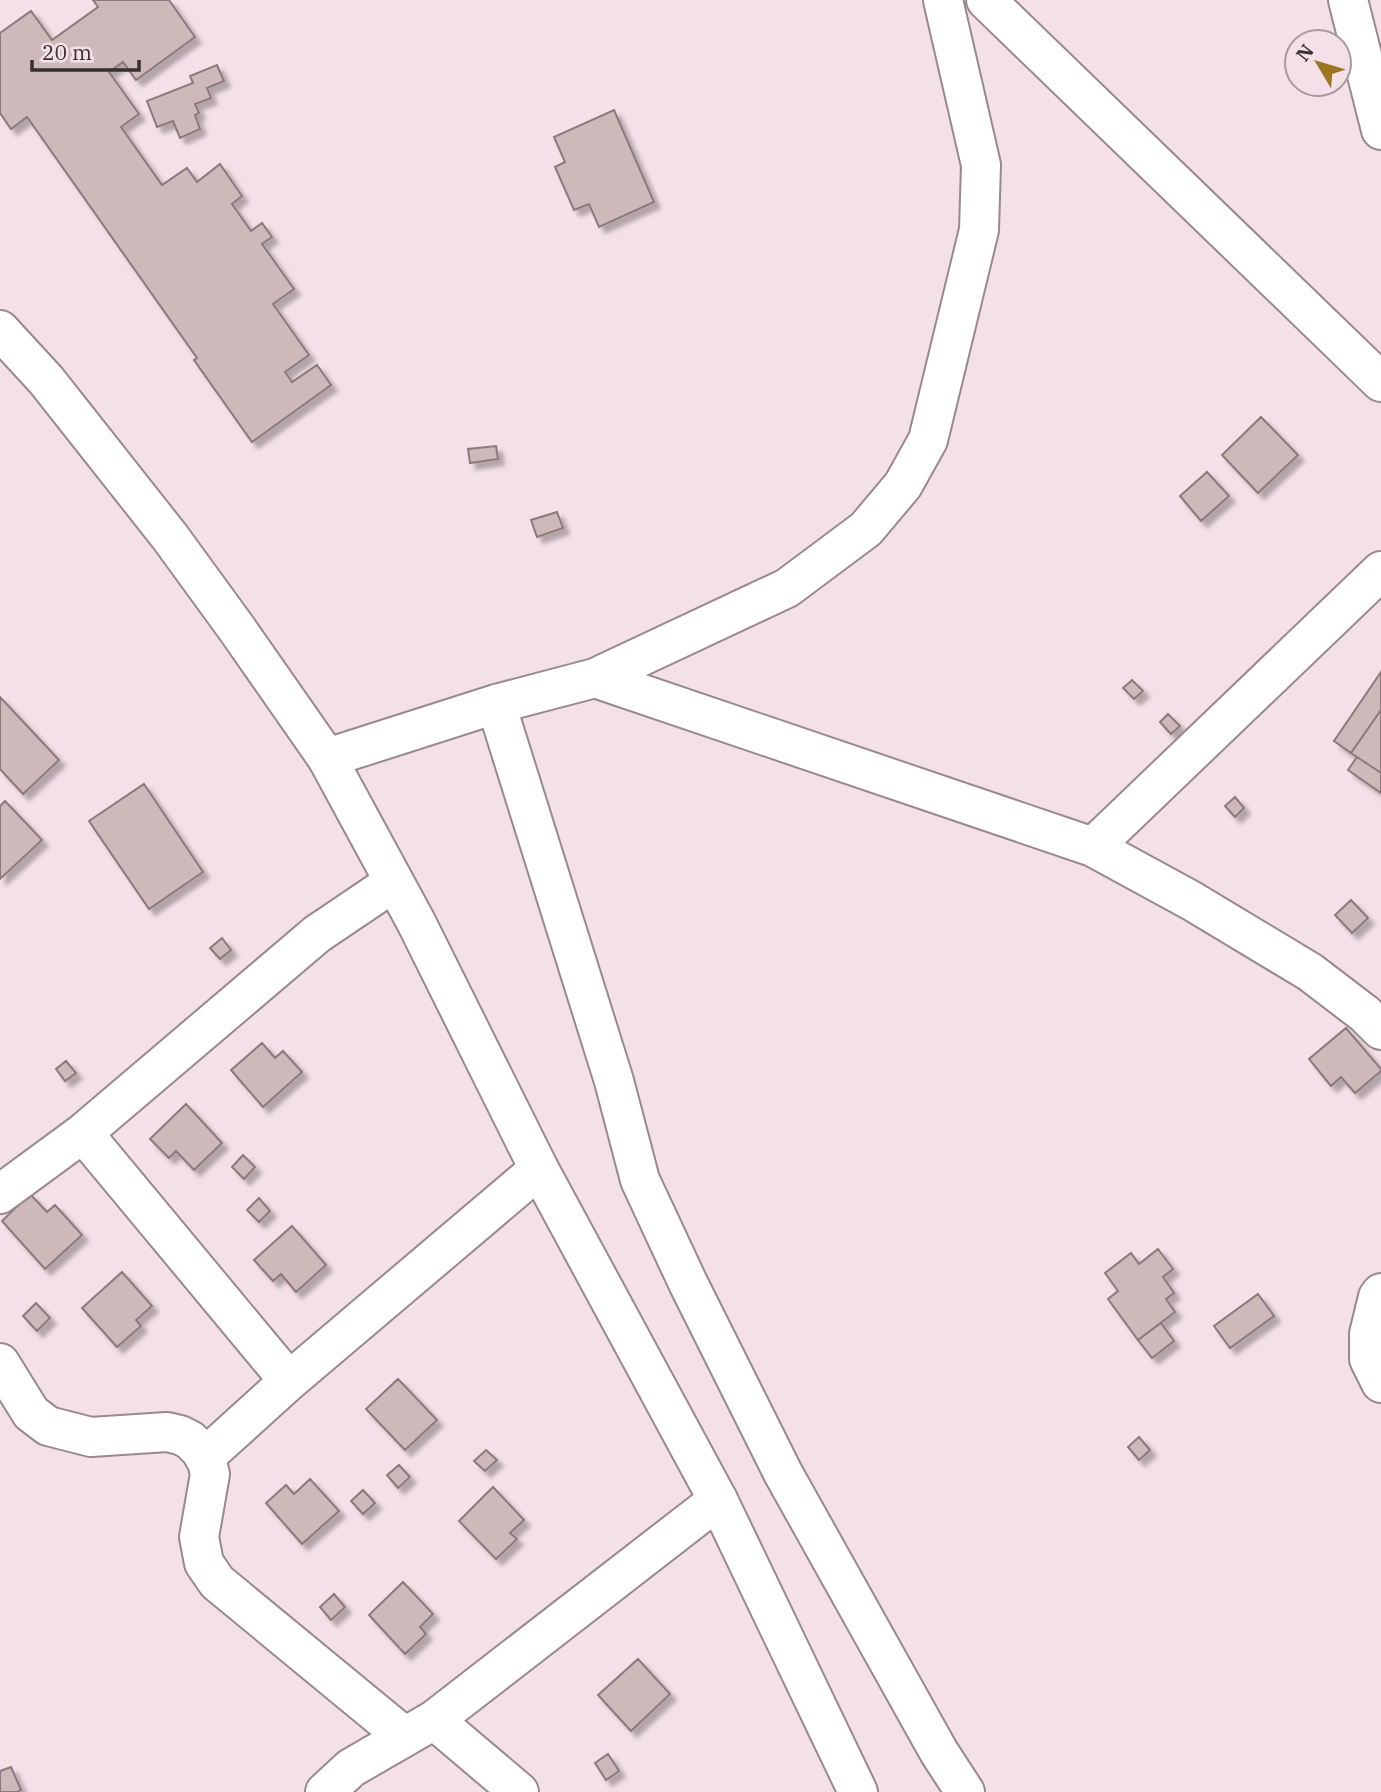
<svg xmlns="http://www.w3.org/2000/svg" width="1381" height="1792" font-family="'IBM Plex Serif',serif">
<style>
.building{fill:#cdb8ba;stroke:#8d797c;stroke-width:2;filter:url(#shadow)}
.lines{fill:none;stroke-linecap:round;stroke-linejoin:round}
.minor-casing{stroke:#9a888f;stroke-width:42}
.secondary-casing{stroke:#9a888f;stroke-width:42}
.minor{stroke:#fff;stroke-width:38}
.secondary{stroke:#fff;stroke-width:38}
</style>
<defs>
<filter id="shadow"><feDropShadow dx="6" dy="6" stdDeviation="2" flood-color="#0004"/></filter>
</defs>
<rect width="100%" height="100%" fill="#f4e0e8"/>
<path class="building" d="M93 0H169L195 37 136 80 123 62 109 72 139 114 121 127 162 185 187 168 197 182 220 164 242 196 232 204 251 231 262 223 272 237 262 244 294 289 273 304 309 355 285 372 292 382 317 365 331 385 252 442 194 360 197 358 27 117 11 129 0 113V33L31 11 52 40 98 7Z
M217 65 224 81 207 88 211 98 195 104 199 113 195 115 200 129 180 138 173 121 157 127 147 101 193 83 190 76Z
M614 110 654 202 599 227 589 204 574 210 555 167 565 162 554 137Z
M1261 417 1298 455 1258 493 1222 455Z
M496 446 498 459 470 463 468 449Z
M1207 472 1229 496 1201 521 1180 496Z
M557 512 563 528 537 537 531 520Z
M1381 672V710L1351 753 1334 741Z
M1132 680 1143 691 1134 699 1123 688Z
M0 697 59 760 23 794 0 769Z
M1381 710V773L1351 753Z
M1168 714 1180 726 1171 734 1160 722Z
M1357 757 1381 773V793L1348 770Z
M144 784 203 872 149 909 89 821Z
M1235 797 1244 808 1235 817 1225 806Z
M5 801 42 840 0 879V806Z
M1351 900 1368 918 1352 933 1335 915Z
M222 938 231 950 220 959 210 948Z
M1346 1028 1381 1069V1071L1355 1093 1341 1077 1331 1086 1309 1059Z
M262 1043 275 1058 283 1051 302 1072 263 1107 231 1070Z
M66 1061 76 1073 65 1081 56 1069Z
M186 1104 222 1143 194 1170 176 1151 169 1158 150 1139Z
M243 1155 255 1167 244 1179 232 1167Z
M30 1194 47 1212 55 1205 82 1235 45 1269 2 1221Z
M259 1198 270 1211 259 1222 247 1210Z
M292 1226 326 1265 296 1292 281 1274 273 1281 254 1260Z
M1158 1249 1173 1269 1163 1277 1174 1293 1166 1299 1175 1312 1138 1340 1108 1299 1118 1291 1105 1273 1131 1253 1139 1264Z
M122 1272 152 1306 136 1320 141 1326 117 1347 82 1308Z
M1258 1294 1274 1316 1230 1348 1214 1326Z
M36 1303 50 1318 37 1331 23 1316Z
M1161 1323 1174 1341 1152 1358 1138 1340Z
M398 1379 437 1420 405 1450 366 1409Z
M1139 1437 1150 1450 1139 1460 1128 1447Z
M486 1450 497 1460 485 1471 474 1461Z
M399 1465 410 1477 398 1488 387 1475Z
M310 1479 339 1511 302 1544 266 1503 286 1485 294 1494Z
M493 1487 524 1520 510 1533 517 1539 496 1559 459 1521Z
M363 1490 375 1503 363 1514 351 1501Z
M403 1582 433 1614 420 1627 426 1634 405 1654 369 1615Z
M334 1594 345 1607 331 1620 320 1607Z
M638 1659 670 1694 631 1731 598 1695Z
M608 1754 619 1771 606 1780 595 1763Z
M11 1767 21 1790 17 1792H0V1771Z"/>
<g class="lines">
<g class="minor-casing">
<path id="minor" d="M986 0 1381 382
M1348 0 1381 130
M595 678 1093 847 1192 901 1310 972 1365 1014 1381 1030
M496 704 614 1081 640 1180 688 1283 783 1473 939 1752 965 1792
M327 758 496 704 595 678 787 588 866 529 903 485 928 440 979 230 981 165 943 0
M1093 847 1381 571
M83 1133 289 1381
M0 1194 83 1133 317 934 394 882
M1381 1293 1378 1297 1369 1334V1359L1381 1383
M0 1363 31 1413 48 1426 91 1437 167 1432 180 1435 190 1440 200 1450 207 1462 210 1474 199 1537 204 1563 217 1582 405 1737
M205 1457 289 1381 539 1169
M434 1720 519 1792
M325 1792 351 1768 434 1720 718 1500"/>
</g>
<g class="secondary-casing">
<path id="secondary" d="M0 330 46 380 170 537 237 629 327 758 416 922 539 1169 718 1500 858 1792"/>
</g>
<use href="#minor" class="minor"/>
<use href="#secondary" class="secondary"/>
</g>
<g transform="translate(1318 63) rotate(308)"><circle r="33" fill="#f4e0e8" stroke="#a89aa0" stroke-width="2"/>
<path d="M0-5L12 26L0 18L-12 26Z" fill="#9b7521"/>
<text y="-10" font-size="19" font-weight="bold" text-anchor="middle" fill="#373033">N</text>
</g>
<path d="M32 60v10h107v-10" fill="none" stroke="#373033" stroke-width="3.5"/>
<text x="42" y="60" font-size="21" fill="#373033" stroke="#f4e0e8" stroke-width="5" paint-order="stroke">20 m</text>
</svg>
